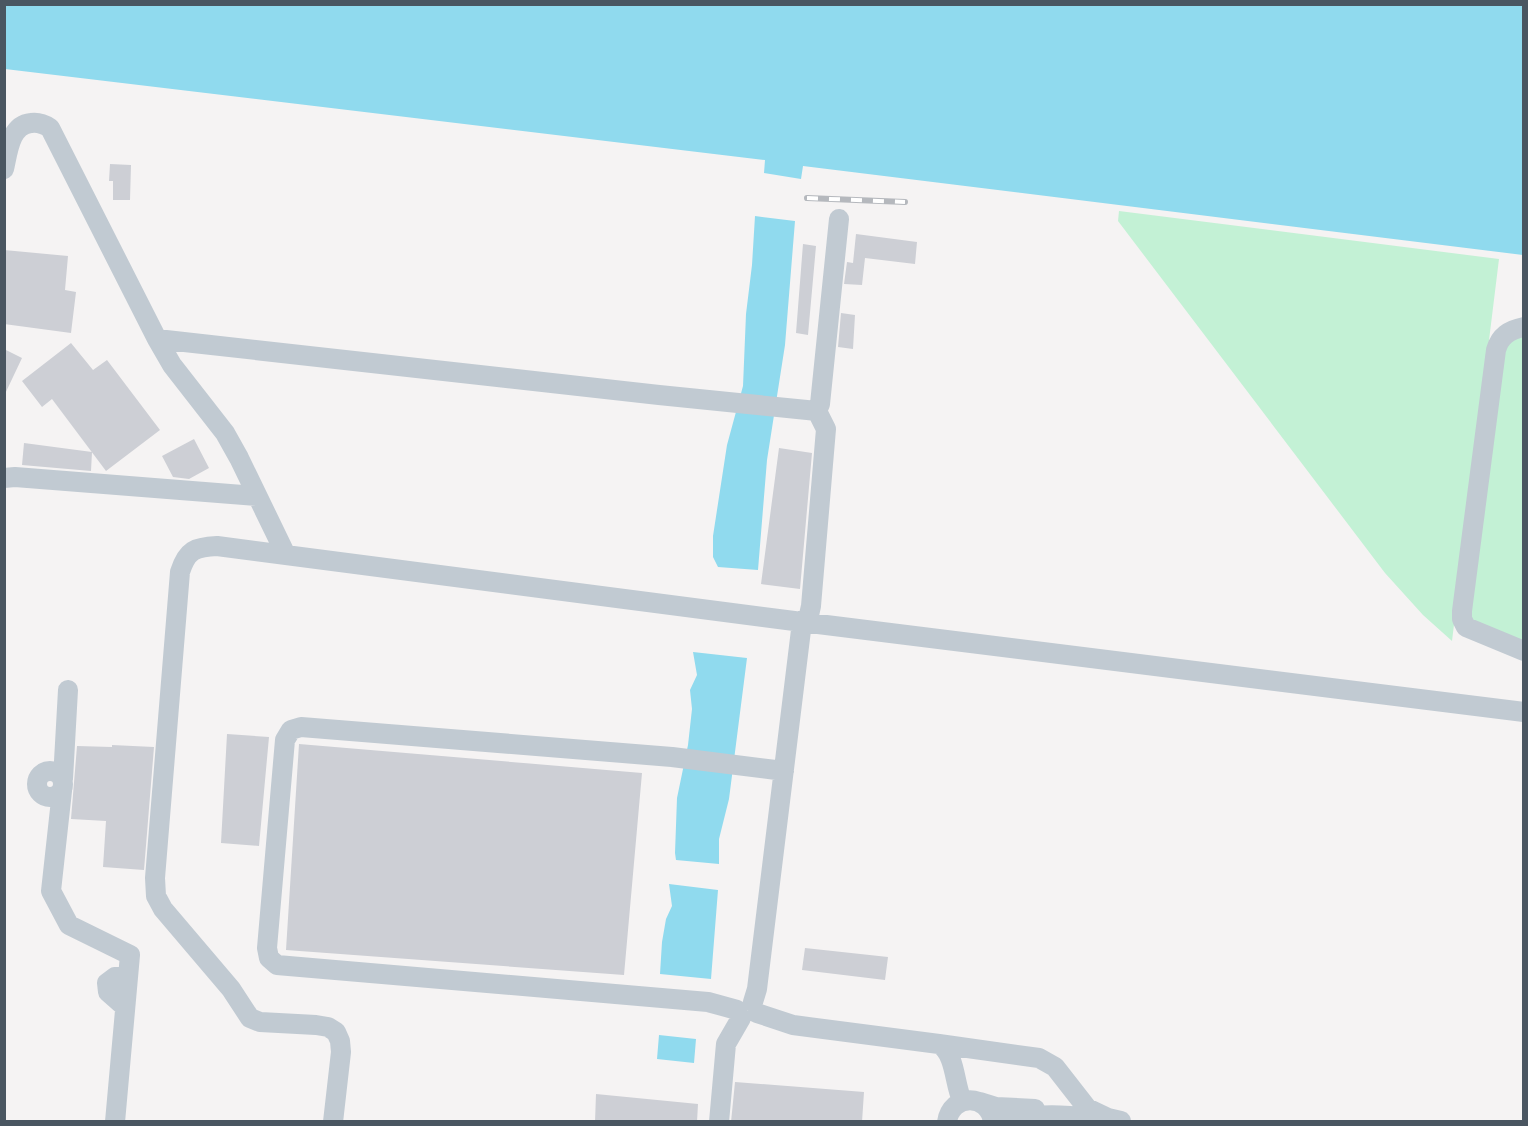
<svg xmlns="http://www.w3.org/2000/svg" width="1528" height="1126" font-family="Barlow,sans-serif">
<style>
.green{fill:#c3f1d5}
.water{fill:#90daee}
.building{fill:#cdcfd5}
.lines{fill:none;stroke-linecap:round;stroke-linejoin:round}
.minor{stroke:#c1cad2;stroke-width:20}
.rail-casing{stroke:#b5b8bd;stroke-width:6}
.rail{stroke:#fff;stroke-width:4;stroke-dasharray:11;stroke-linecap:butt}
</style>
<rect width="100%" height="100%" fill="#f5f3f3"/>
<path class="green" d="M1119 211 1499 259 1452 641 1423 615 1385 573 1118 221Z
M1523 333V644L1473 624 1467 614 1501 349Z"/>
<path class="water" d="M5 4 1523 5V255L803 166 801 179 764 173 765 160 5 69Z
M755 216 795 221 785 345 767 460 758 570 718 567 713 557V536L727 445 743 386 746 314 752 265Z
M693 652 747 658 729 799 719 839V864L676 860 675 853 677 798 688 745 692 709 690 690 697 675Z
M669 884 718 890 711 979 660 974 662 942 666 919 672 906Z
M659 1035 696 1039 694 1063 657 1059Z"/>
<path class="building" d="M110 164 131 165 130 200H113V181H109Z
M856 234 917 242 915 264 865 258 862 285 844 284 847 262 853 263Z
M803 244 816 246 808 335 796 333Z
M4 250 68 256 65 290 76 292 71 333 4 324Z
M841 313 855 315 853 349 838 347Z
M71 343 93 370 107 360 160 430 106 471 52 399 42 407 22 381Z
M4 349 22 358 4 396Z
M194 439 209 468 189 479 173 477 162 456Z
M24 443 92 452 91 471 22 465Z
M779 448 812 453 800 589 761 584Z
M227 734 269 737 259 846 221 843Z
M299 744 642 773 624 975 286 950Z
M112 745 154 747 144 870 103 867 106 821 71 819 77 746 112 747Z
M805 948 888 957 885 980 802 970Z
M735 1082 864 1092 862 1122H731Z
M596 1094 698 1104 697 1122H595Z"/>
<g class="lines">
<path class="minor" d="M4 169C8 152 10 125 31 123 38 122 44 124 50 128L157 339 172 365 225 433 239 458 286 555
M1524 327C1509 330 1500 336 1496 350L1462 611V619L1466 627 1524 651
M157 339 659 395 817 411
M4 478 15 477 257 496
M37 784a13 13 0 1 1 26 0a13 13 0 1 1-26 0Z
M63 779 68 690
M62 791 51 891 69 925 130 955 115 1122
M753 1002 757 989 802 622 809 615 811 606 826 429 817 411 820 404 839 219
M125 1007 108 992 107 983 115 977 128 976
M737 1010 708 1002 277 965 269 958 267 948 285 740 291 730 301 727 672 757 784 771
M757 1013 793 1025 939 1044C956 1054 954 1084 962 1100
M939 1044 1039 1058 1055 1067 1087 1108 1108 1118 1121 1121
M980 1102 996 1107 1035 1109
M333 1122 341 1052 340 1041 336 1032 328 1027 316 1025 260 1022 250 1018 231 989 163 909 156 896 155 878 180 572C187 550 195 547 217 546L802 622 1524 712
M719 1122 726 1044 741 1018
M947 1122C951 1093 989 1093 993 1122
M1011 1122C1038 1111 1073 1116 1102 1119"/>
<g class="rail-casing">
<path id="rail" d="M807 198 905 202"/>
</g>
<use href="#rail" class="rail"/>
</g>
<rect width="1528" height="1126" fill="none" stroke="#4a5661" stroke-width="12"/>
</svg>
